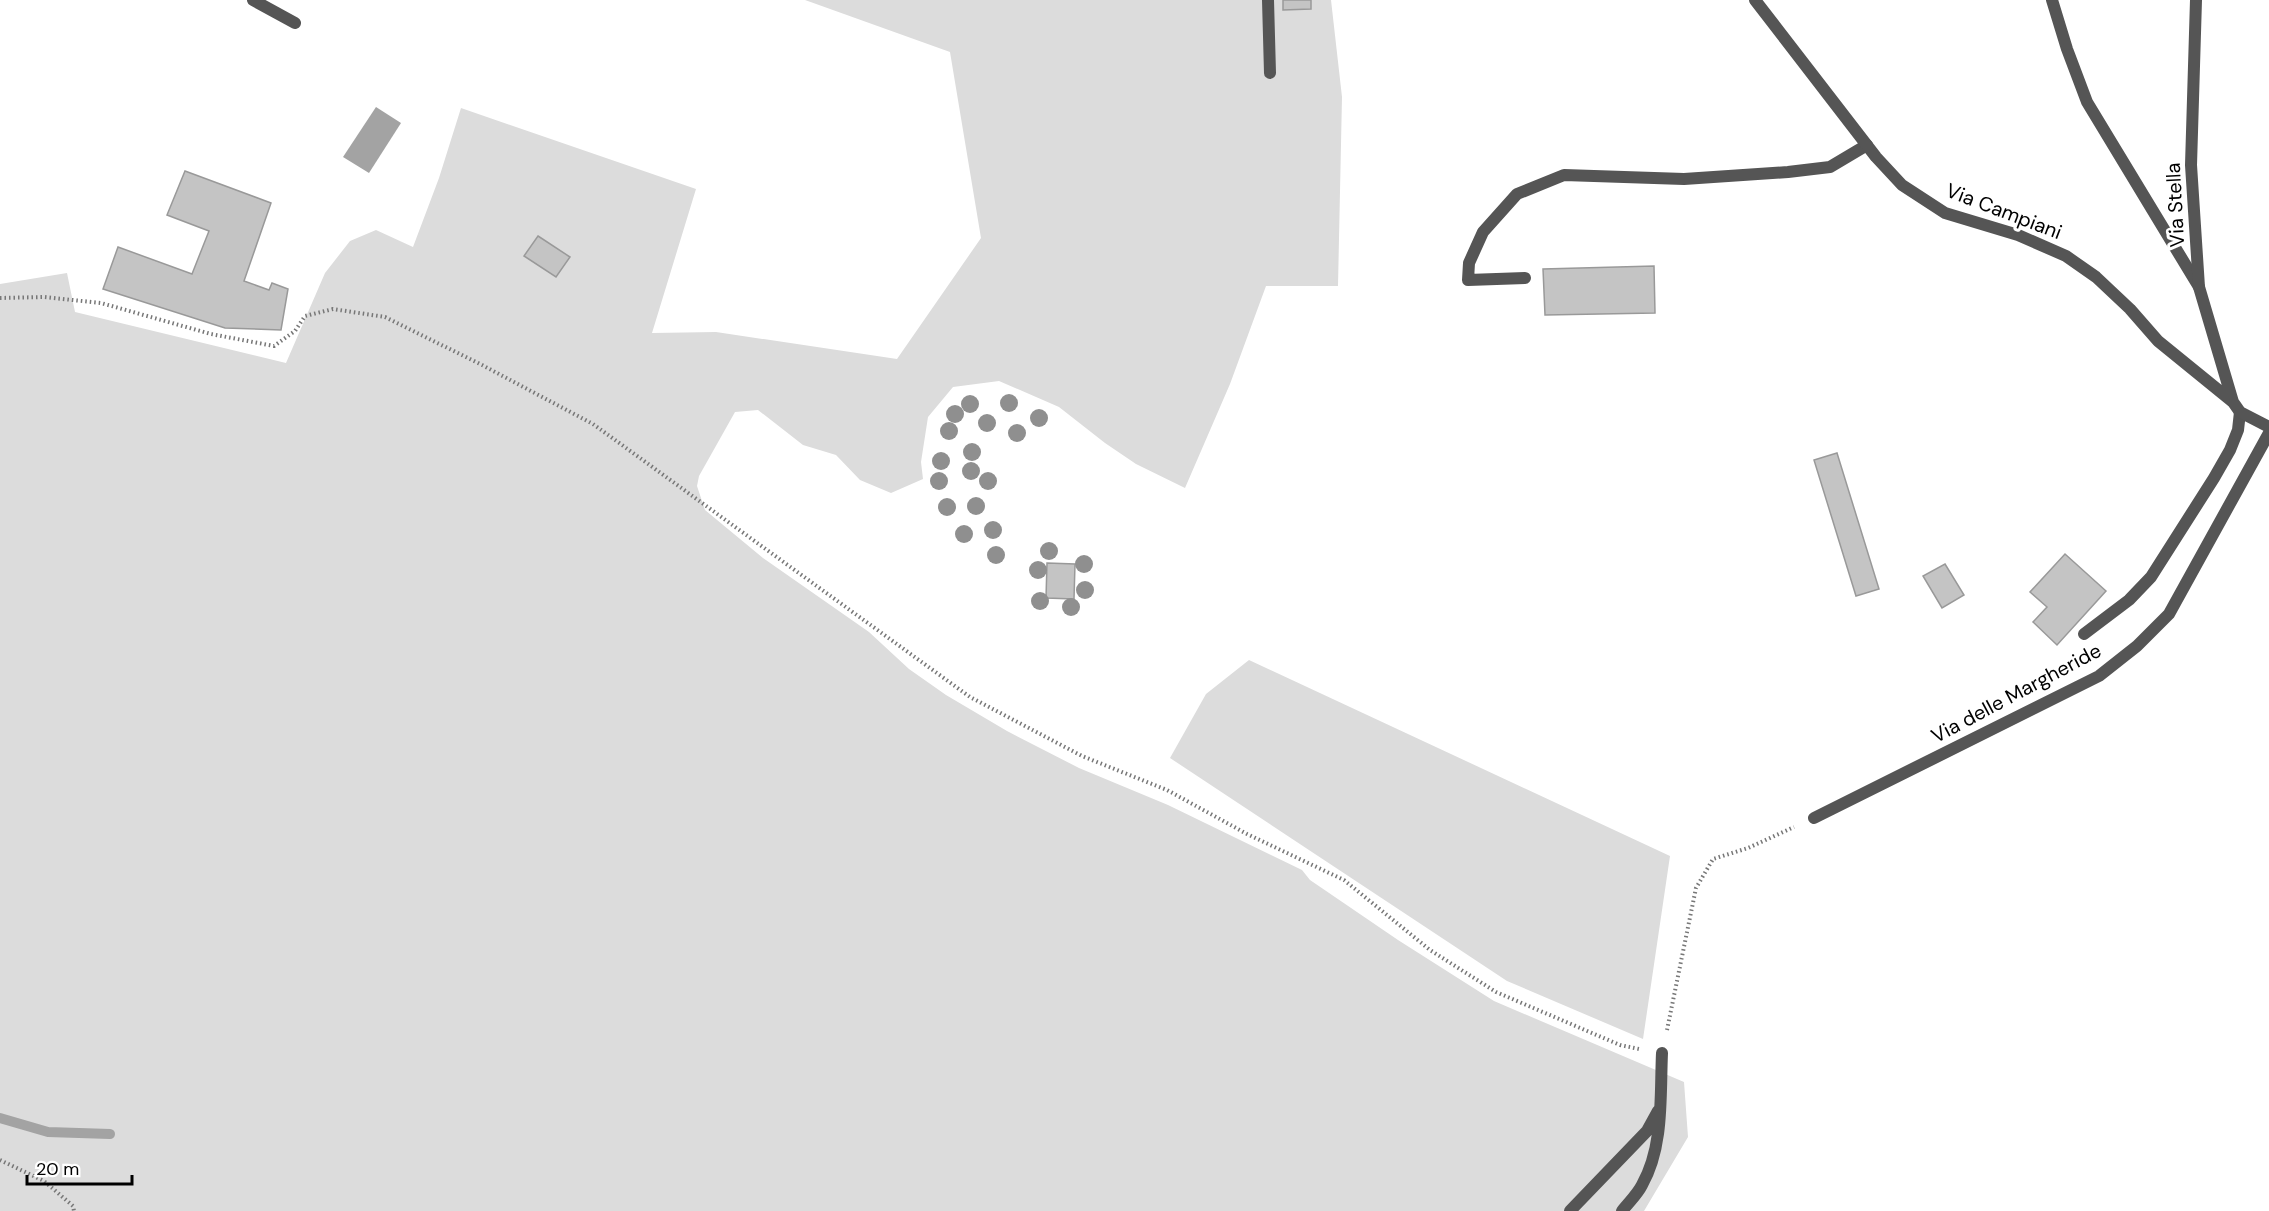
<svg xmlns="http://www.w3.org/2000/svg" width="2269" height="1211" font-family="'DM Sans',sans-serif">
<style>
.green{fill:#dcdcdc}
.water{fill:#a3a3a3}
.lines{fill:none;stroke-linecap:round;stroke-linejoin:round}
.stream{stroke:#a3a3a3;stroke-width:10}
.building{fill:#c4c4c4;stroke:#999;stroke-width:1.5}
.path{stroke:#777;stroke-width:4;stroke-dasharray:1.5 3;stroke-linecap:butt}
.service{stroke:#555;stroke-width:12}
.minor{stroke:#555;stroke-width:12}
.tree{fill:#8f8f8f}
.labels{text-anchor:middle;stroke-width:6;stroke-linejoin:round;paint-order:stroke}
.street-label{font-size:20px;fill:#000;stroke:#fff}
</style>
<rect width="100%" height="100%" fill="#fff"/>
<path class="green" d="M805 0H1331L1342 97 1338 286H1266L1230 384 1185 488 1136 464 1105 443 1059 407 999 381 953 387 928 417 921 462 923 479 891 493 860 480 836 455 803 445 758 410 735 412 699 476 697 486 705 510 763 558 869 632 909 669 946 695 1007 731 1079 768 1168 805 1302 870 1310 880 1398 940 1494 1001 1684 1082 1688 1137 1644 1211H0V284L67 273 75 312 286 363 325 273 350 241 376 230 413 247 439 178 461 108 696 189 652 333 716 332 897 359 981 238 950 52Z
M1249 660 1670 856 1643 1039 1507 981 1170 758 1206 694Z"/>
<path class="water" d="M376 107 401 123 369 173 343 157Z"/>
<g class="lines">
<path class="stream" d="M0 1118 48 1132 110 1134"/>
</g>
<path class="building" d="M1283 0H1311V9L1283 10Z
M185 171 271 203 244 281 269 290 272 283 288 289 281 330 225 328 103 289 118 247 192 274 209 231 167 215Z
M538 236 570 257 556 277 524 256Z
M1654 266 1655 313 1545 315 1543 269Z
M1837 453 1879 589 1856 596 1814 460Z
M2065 554 2106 591 2057 645 2033 622 2047 607 2030 592Z
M1047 563 1075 564 1074 599 1046 598Z
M1945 564 1964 595 1942 608 1923 576Z"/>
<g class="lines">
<path class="path" d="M0 298 44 297 101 303 211 334 274 346 295 331 305 316 333 309 385 317 482 365 593 424 970 697 1082 756 1167 790 1247 834 1344 880 1430 950 1496 992 1620 1045 1639 1049
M1667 1030 1696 888 1713 859 1748 848 1794 827
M0 1160 44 1181 73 1206 74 1211"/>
<path class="service" d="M253 0 295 23
M1268 0 1270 73
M2052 0 2067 49 2087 102 2199 287
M1525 278 1468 280 1469 263 1483 232 1517 194 1564 175 1684 179 1788 172 1830 167 1867 145
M2084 634 2129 600 2151 577 2214 478 2230 450 2238 430 2240 412
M1570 1211 1647 1131 1658 1111
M1622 1211C1628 1203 1637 1195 1642 1185 1664 1146 1660 1096 1662 1053"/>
<path class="minor" d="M1755 0 1876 157 1902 185 1945 213 2018 235 2066 256 2096 277 2130 309 2158 341 2233 402 2240 412 2269 427
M2196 0 2191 165 2199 287 2233 402
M1814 818 2099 676 2137 646 2169 614 2269 433"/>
</g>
<g class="tree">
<circle cx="1009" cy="403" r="9"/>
<circle cx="970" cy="404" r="9"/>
<circle cx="955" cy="414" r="9"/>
<circle cx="1039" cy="418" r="9"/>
<circle cx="987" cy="423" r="9"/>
<circle cx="949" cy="431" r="9"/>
<circle cx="1017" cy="433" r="9"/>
<circle cx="972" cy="452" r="9"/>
<circle cx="941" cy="461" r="9"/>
<circle cx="971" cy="471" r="9"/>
<circle cx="939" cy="481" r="9"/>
<circle cx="988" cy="481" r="9"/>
<circle cx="976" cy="506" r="9"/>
<circle cx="947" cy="507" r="9"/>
<circle cx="993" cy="530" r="9"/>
<circle cx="964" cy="534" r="9"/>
<circle cx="1049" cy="551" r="9"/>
<circle cx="996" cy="555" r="9"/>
<circle cx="1084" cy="564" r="9"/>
<circle cx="1038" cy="570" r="9"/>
<circle cx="1085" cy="590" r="9"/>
<circle cx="1040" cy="601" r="9"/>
<circle cx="1071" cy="607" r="9"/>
</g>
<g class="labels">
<g class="street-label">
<text transform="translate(2175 205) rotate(-93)" y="7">Via Stella</text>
<text transform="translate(2004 211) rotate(21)" y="7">Via Campiani</text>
<text transform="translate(2016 693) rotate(-28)" y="7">Via delle Margheride</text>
</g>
</g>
<path d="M27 1175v9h105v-9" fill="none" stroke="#000000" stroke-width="3"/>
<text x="36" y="1175" font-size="18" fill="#000000" stroke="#ffffff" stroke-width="4.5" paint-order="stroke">20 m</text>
</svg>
